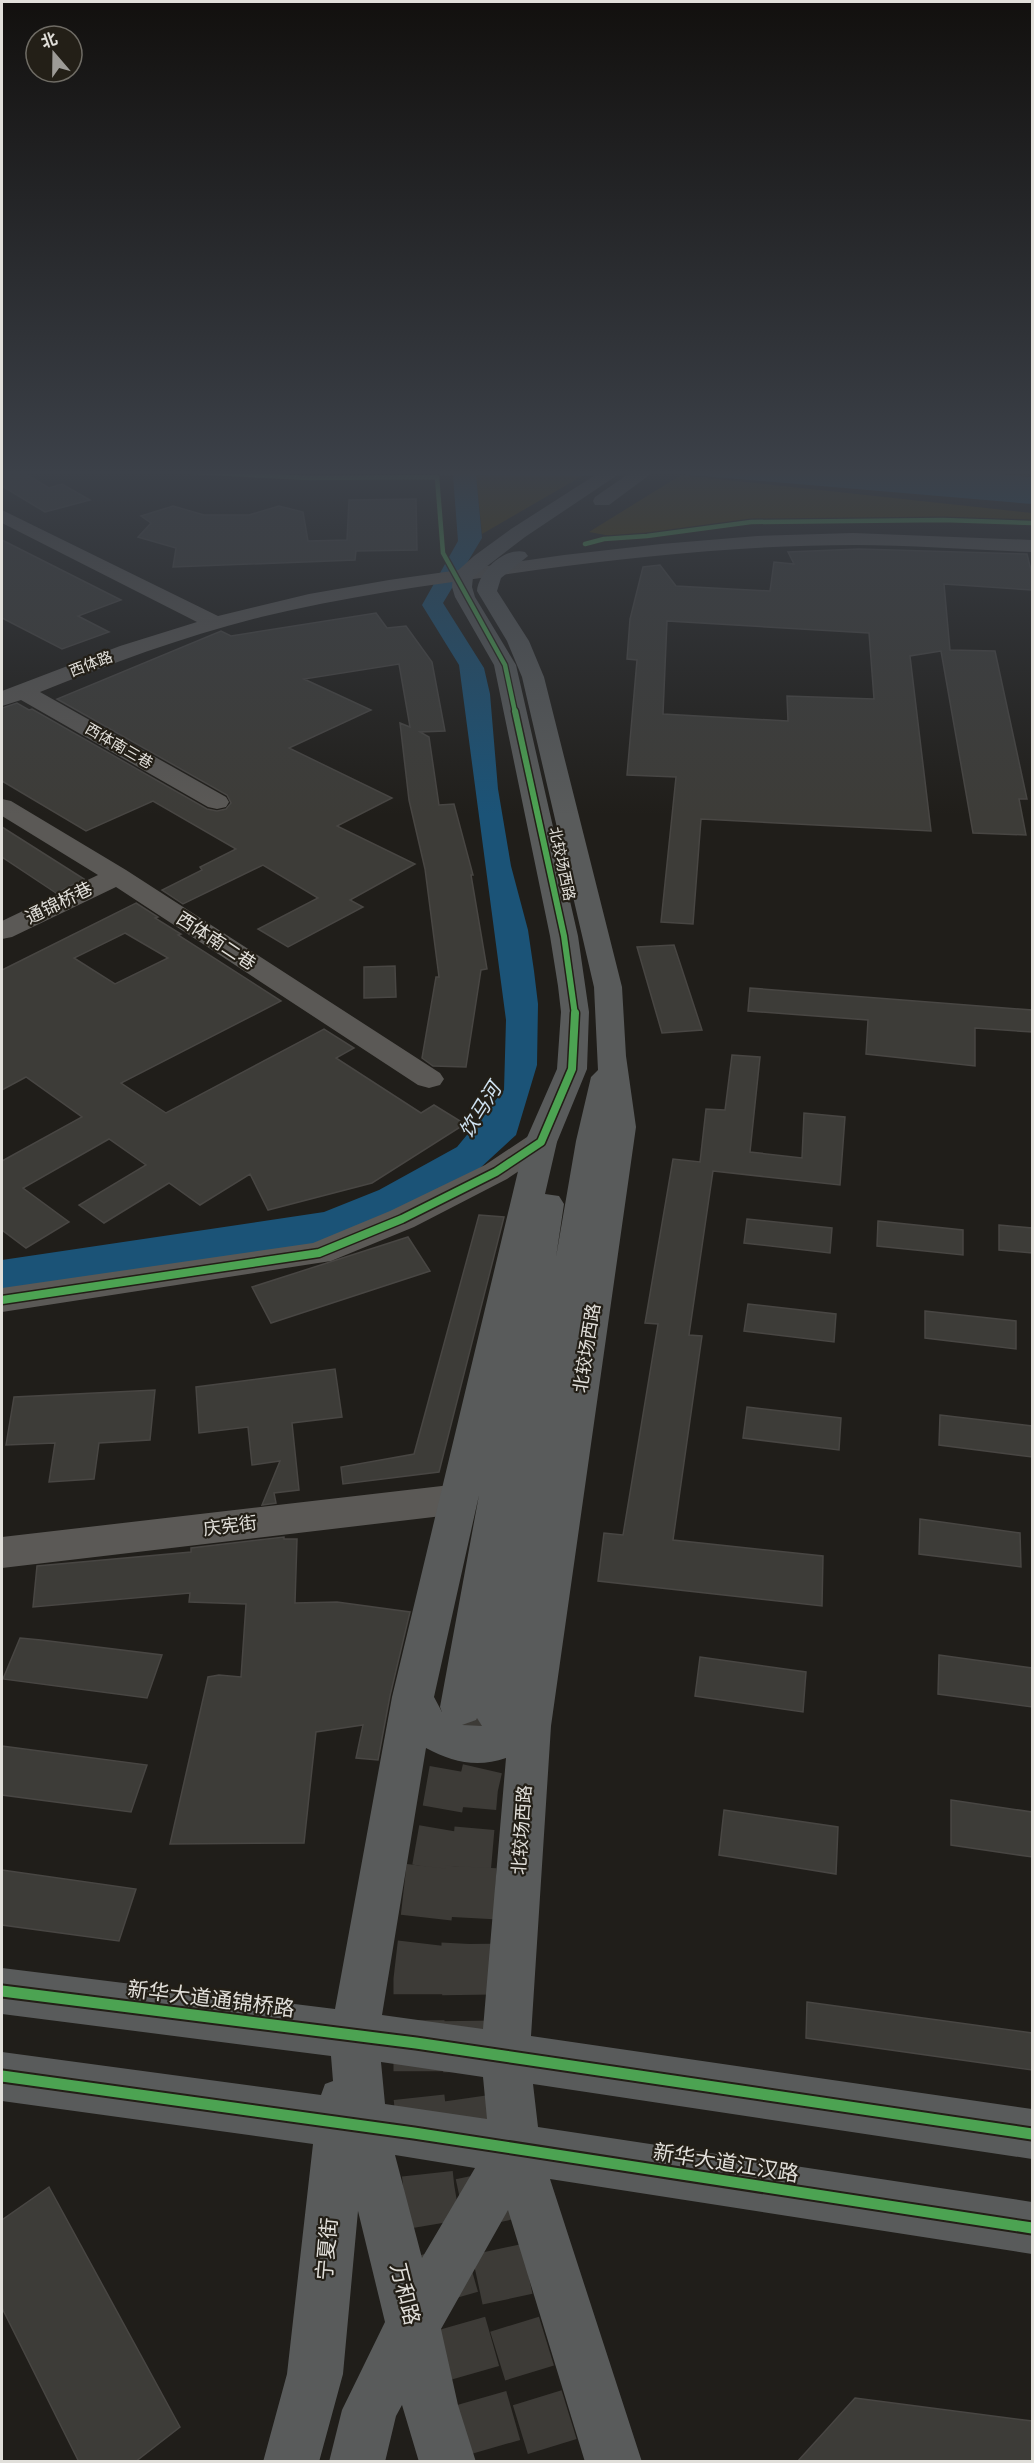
<svg xmlns="http://www.w3.org/2000/svg" width="1034" height="2463" font-family="'Titillium Web','Noto Sans SC',sans-serif">
<style>
.green{fill:#4a3a04}
.water{fill:#1b5377}
.building{fill:#3d3c38;stroke:#484643;stroke-width:1.5;fill-rule:evenodd}
.lines{fill:none;stroke-linecap:round;stroke-linejoin:round}
.major-tunnel-far1{stroke:#3d3b37;stroke-width:40;stroke-dasharray:40 20;stroke-linecap:butt}
.major-tunnel{stroke:#3d3b37;stroke-width:51;stroke-dasharray:51 26;stroke-linecap:butt}
.minor{fill:#5b5956;fill-rule:evenodd}
.major{fill:#595b5b;fill-rule:evenodd}
.cycleway-far3-casing{stroke:#231f17;stroke-width:7}
.cycleway-far2-casing{stroke:#231f17;stroke-width:9}
.cycleway-far1-casing{stroke:#231f17;stroke-width:11}
.cycleway-casing{stroke:#231f17;stroke-width:15}
.cycleway-far3{stroke:#4ca352;stroke-width:4.5}
.cycleway-far2{stroke:#4ca352;stroke-width:6}
.cycleway-far1{stroke:#4ca352;stroke-width:8}
.cycleway{stroke:#4ca352;stroke-width:11}
.labels{text-anchor:middle;stroke-width:4.5;stroke-linejoin:round;paint-order:stroke}
.far-street-label{font-size:15px;fill:#e1dfda;stroke:#231f17}
.street-label{font-size:18px;fill:#e1dfda;stroke:#231f17}
.water-label{font-size:20px;font-style:italic;fill:#d0e3f2;stroke:#231f17}
.near-street-label{font-size:21px;fill:#e1dfda;stroke:#231f17}
</style>
<rect width="100%" height="100%" fill="#201e1a"/>
<path class="green" d="M476 475 582 476 482 534Z
M681 475 1032 513V526L923 522 741 524 611 536 589 532Z"/>
<path class="water" d="M227 470H949L1032 477V504L668 473 582 476 476 475 482 538 443 603 484 668 490 694 498 789 511 866 528 930 534 971 538 1004 537 1065 516 1135 466 1181 307 1251 46 1285 2 1293V1260L324 1212 379 1190 457 1147 504 1090 506 1020 459 665 422 605 458 541 453 475 250 473Z"/>
<path class="building" d="M2 470H19L49 488 62 484 90 500 45 512 2 486Z
M416 499 417 550 356 551 355 560 173 567 176 548 138 537 151 523 141 516 173 506 204 515H249L279 506 303 512 308 541 347 540 349 500Z
M2 540 121 600 78 616 109 632 62 649 2 618Z
M859 549 1027 554 1032 574V590L944 584 950 650 995 651 1027 799H1019L1026 835 973 833 941 651 910 656 931 831 701 819 693 924 661 922 676 777 627 775 637 660 627 659 630 619 643 567 660 565 676 586 770 591 774 562 794 564 788 552ZM667 621 869 633 874 699 787 696 788 721 663 714Z
M376 613 387 628 406 626 432 662 445 731 420 732 429 737 439 805 454 804 473 875H471L487 969 481 970 466 1067 433 1066 422 1058 436 977H439L425 869 409 800 400 723 410 727 399 664 304 679 371 710 289 748 392 798 337 826 415 864 350 900 363 907 288 947 258 929 318 898 263 865 183 904 162 890 202 870 200 867 236 849 153 801 86 831 2 781V708L17 703 29 710 32 709 207 809 217 811 226 809 231 803 227 795 57 699 221 631 231 636Z
M2 827 84 879 56 893 2 857Z
M136 903 158 917 155 918 181 934 178 935 281 1001 121 1083 166 1113 324 1029 354 1048 336 1058 421 1113 434 1105 465 1124 372 1183 268 1210 250 1174 200 1205 169 1183 104 1223 79 1205 146 1165 109 1139 23 1188 69 1222 26 1248 2 1230V1161L82 1117 26 1077 2 1090V970ZM125 933 168 958 115 984 74 958Z
M674 945 702 1030 662 1033 637 947Z
M395 966 396 997 364 998V967Z
M750 988 1032 1010V1032L975 1028V1066L866 1054 868 1020 748 1011Z
M732 1055 760 1057 750 1152 802 1158 804 1113 845 1117 840 1185 713 1171 689 1335 702 1336 673 1540 823 1556 822 1606 598 1581 604 1533 623 1535 658 1324 645 1323 673 1159 700 1162 706 1109 725 1110Z
M479 1215 504 1217 439 1472 343 1484 341 1467 414 1454Z
M747 1219 832 1228 830 1253 744 1243Z
M878 1221 963 1230V1255L877 1246Z
M999 1225 1032 1228V1253L999 1250Z
M408 1237 430 1271 271 1323 252 1287Z
M748 1304 836 1314 834 1342 744 1331Z
M925 1311 1016 1321V1349L925 1338Z
M335 1369 342 1417 292 1423 299 1490 274 1493 276 1503 262 1505 280 1461 252 1465 248 1427 199 1433 196 1387Z
M155 1390 150 1440 99 1443 94 1479 49 1482 55 1443 6 1445 14 1397Z
M747 1407 841 1418 839 1450 743 1438Z
M940 1415 1032 1426V1457L939 1445Z
M920 1519 1020 1533 1021 1567 919 1554Z
M284 1537V1539H297L295 1603 337 1602 410 1612 390 1696 378 1760 356 1758 363 1725 316 1732 304 1843 170 1844 208 1677 219 1675 241 1677 246 1604 189 1602 190 1593 33 1607 37 1566 191 1552V1548Z
M20 1638 41 1640 162 1655 147 1698 3 1679Z
M939 1655 1032 1668V1707L938 1694Z
M700 1657 806 1672 803 1712 695 1696Z
M2 1746 147 1765 131 1812 2 1795Z
M951 1800 1032 1812V1857L951 1845Z
M724 1810 838 1827 836 1874 719 1855Z
M2 1870 136 1889 119 1941 2 1925Z
M807 2002 1032 2033V2070L806 2038Z
M49 2187 180 2427 135 2462H79L2 2308V2220Z
M855 2398 1032 2421V2462H797Z"/>
<g class="lines">
<path class="major-tunnel-far1" d="M432 1868 459 1715
M471 1868 478 1788 494 1718"/>
<path class="major-tunnel" d="M432 1867 419 1980V2097L429 2189 439 2248 500 2462
M471 1867 467 1944 469 2095 479 2166 509 2306 557 2462"/>
<path class="minor" d="M2 510 218 616 309 594 389 580 564 555 661 544 757 536 853 533 1032 540V552C973 550 914 545 855 545 748 545 642 556 536 570 444 583 351 595 261 617 185 636 112 663 40 692L226 797 229 802 226 807 217 809 208 807 21 700 2 706V691L120 646 197 622 2 523Z
M2 799 11 801 126 870 440 1073 444 1079 440 1085 429 1088 418 1085 116 887 12 937 2 939V921L98 875 2 816Z
M541 1132 552 1135 557 1142 552 1149 507 1179 414 1227 331 1261 2 1312V1288L313 1243 390 1211 485 1165 530 1135Z
M459 1484 472 1489 478 1499 472 1509 459 1514 2 1568V1537Z"/>
<path class="major" d="M603 470H625L525 537 473 577 472 587 475 597 516 665 578 936 589 1012 587 1069 557 1142 545 1194 559 1196 564 1204 556 1257 576 1141 591 1077 598 1070 594 987 522 677 507 641 477 591C479 571 504 547 525 552L528 556 501 578 497 591 529 641 544 677 622 987 626 1056 636 1127 551 1726 531 2036 1032 2109V2159L533 2084 538 2127 1032 2202V2254L550 2179 642 2462H585L508 2210 441 2329 458 2405 476 2462H419L402 2405 396 2416 385 2462H329L342 2410 385 2322 358 2211 343 2374 319 2462H263L287 2374 313 2144 2 2101V2052L321 2095 325 2084 333 2081 331 2056 2 2014V1968L335 2009 392 1697 525 1142 557 1069 561 1012 558 986 550 936 494 665 455 597 452 587 453 575 474 556 511 529ZM479 1495 440 1707 442 1712 434 1697ZM477 1718 482 1726 462 1725 476 1720ZM426 1748C452 1762 477 1768 506 1758L483 2029 382 2015ZM381 2062 483 2077 487 2119 385 2104ZM395 2155 475 2168 422 2258Z
M634 470H656L609 505H595L593 501 595 497Z"/>
<g class="cycleway-far3-casing">
<path id="cycleway-far3" d="M153 470 310 478 437 477 443 553 505 665 515 712
M585 544 604 539 647 536 751 522 943 520 1032 523"/>
</g>
<g class="cycleway-far2-casing">
<path id="cycleway-far2" d="M515 711 564 936 575 1015"/>
</g>
<g class="cycleway-far1-casing">
<path id="cycleway-far1" d="M2 1300 319 1253 402 1219 496 1172 541 1142 572 1069 575 1013"/>
</g>
<g class="cycleway-casing">
<path id="cycleway" d="M2 1991 416 2043 1032 2134
M2 2076 414 2133 1032 2228"/>
</g>
<use href="#cycleway-far3" class="cycleway-far3"/>
<use href="#cycleway-far2" class="cycleway-far2"/>
<use href="#cycleway-far1" class="cycleway-far1"/>
<use href="#cycleway" class="cycleway"/>
</g>
<linearGradient id="sky" x2="0" y2="1"><stop stop-color="#12100e"/><stop offset="0.58" stop-color="#3c4149"/><stop offset="1" stop-color="#3c4149" stop-opacity="0"/></linearGradient>
<rect width="1034" height="815" fill="url(#sky)"/>
<g class="labels">
<g class="far-street-label">
<text transform="translate(91 664) rotate(-21)" y="5">西体路</text>
<text transform="translate(119 746) rotate(30)" y="5">西体南三巷</text>
<text transform="translate(562 864) rotate(78)" y="5">北较场西路</text>
</g>
<g class="street-label">
<text transform="translate(59 903) rotate(-26)" y="6">通锦桥巷</text>
<text transform="translate(216 941) rotate(33)" y="6">西体南二巷</text>
<text transform="translate(587 1348) rotate(-81)" y="6">北较场西路</text>
<text transform="translate(230 1526) rotate(-7)" y="6">庆宪街</text>
<text transform="translate(522 1830) rotate(-86)" y="6">北较场西路</text>
</g>
<g class="water-label">
<text transform="translate(480 1110) rotate(-58)" y="7">饮马河</text>
</g>
<g class="near-street-label">
<text transform="translate(211 1999) rotate(7)" y="7">新华大道通锦桥路</text>
<text transform="translate(726 2163) rotate(9)" y="7">新华大道江汉路</text>
<text transform="translate(327 2249) rotate(-85)" y="7">宁夏街</text>
<text transform="translate(405 2294) rotate(76)" y="7">万和路</text>
</g>
</g>
<rect width="1034" height="2463" fill="none" stroke="#e1dfda" stroke-width="6"/>
<g transform="translate(54 54) rotate(340)"><circle r="28" fill="#231f17" stroke="#6f6c65" stroke-width="1.5"/>
<path d="M0-4.5L10 22L0 15L-10 22Z" fill="#9d9b97"/>
<text y="-9" font-size="16" font-weight="bold" text-anchor="middle" fill="#e1dfda">北</text>
</g>
</svg>
